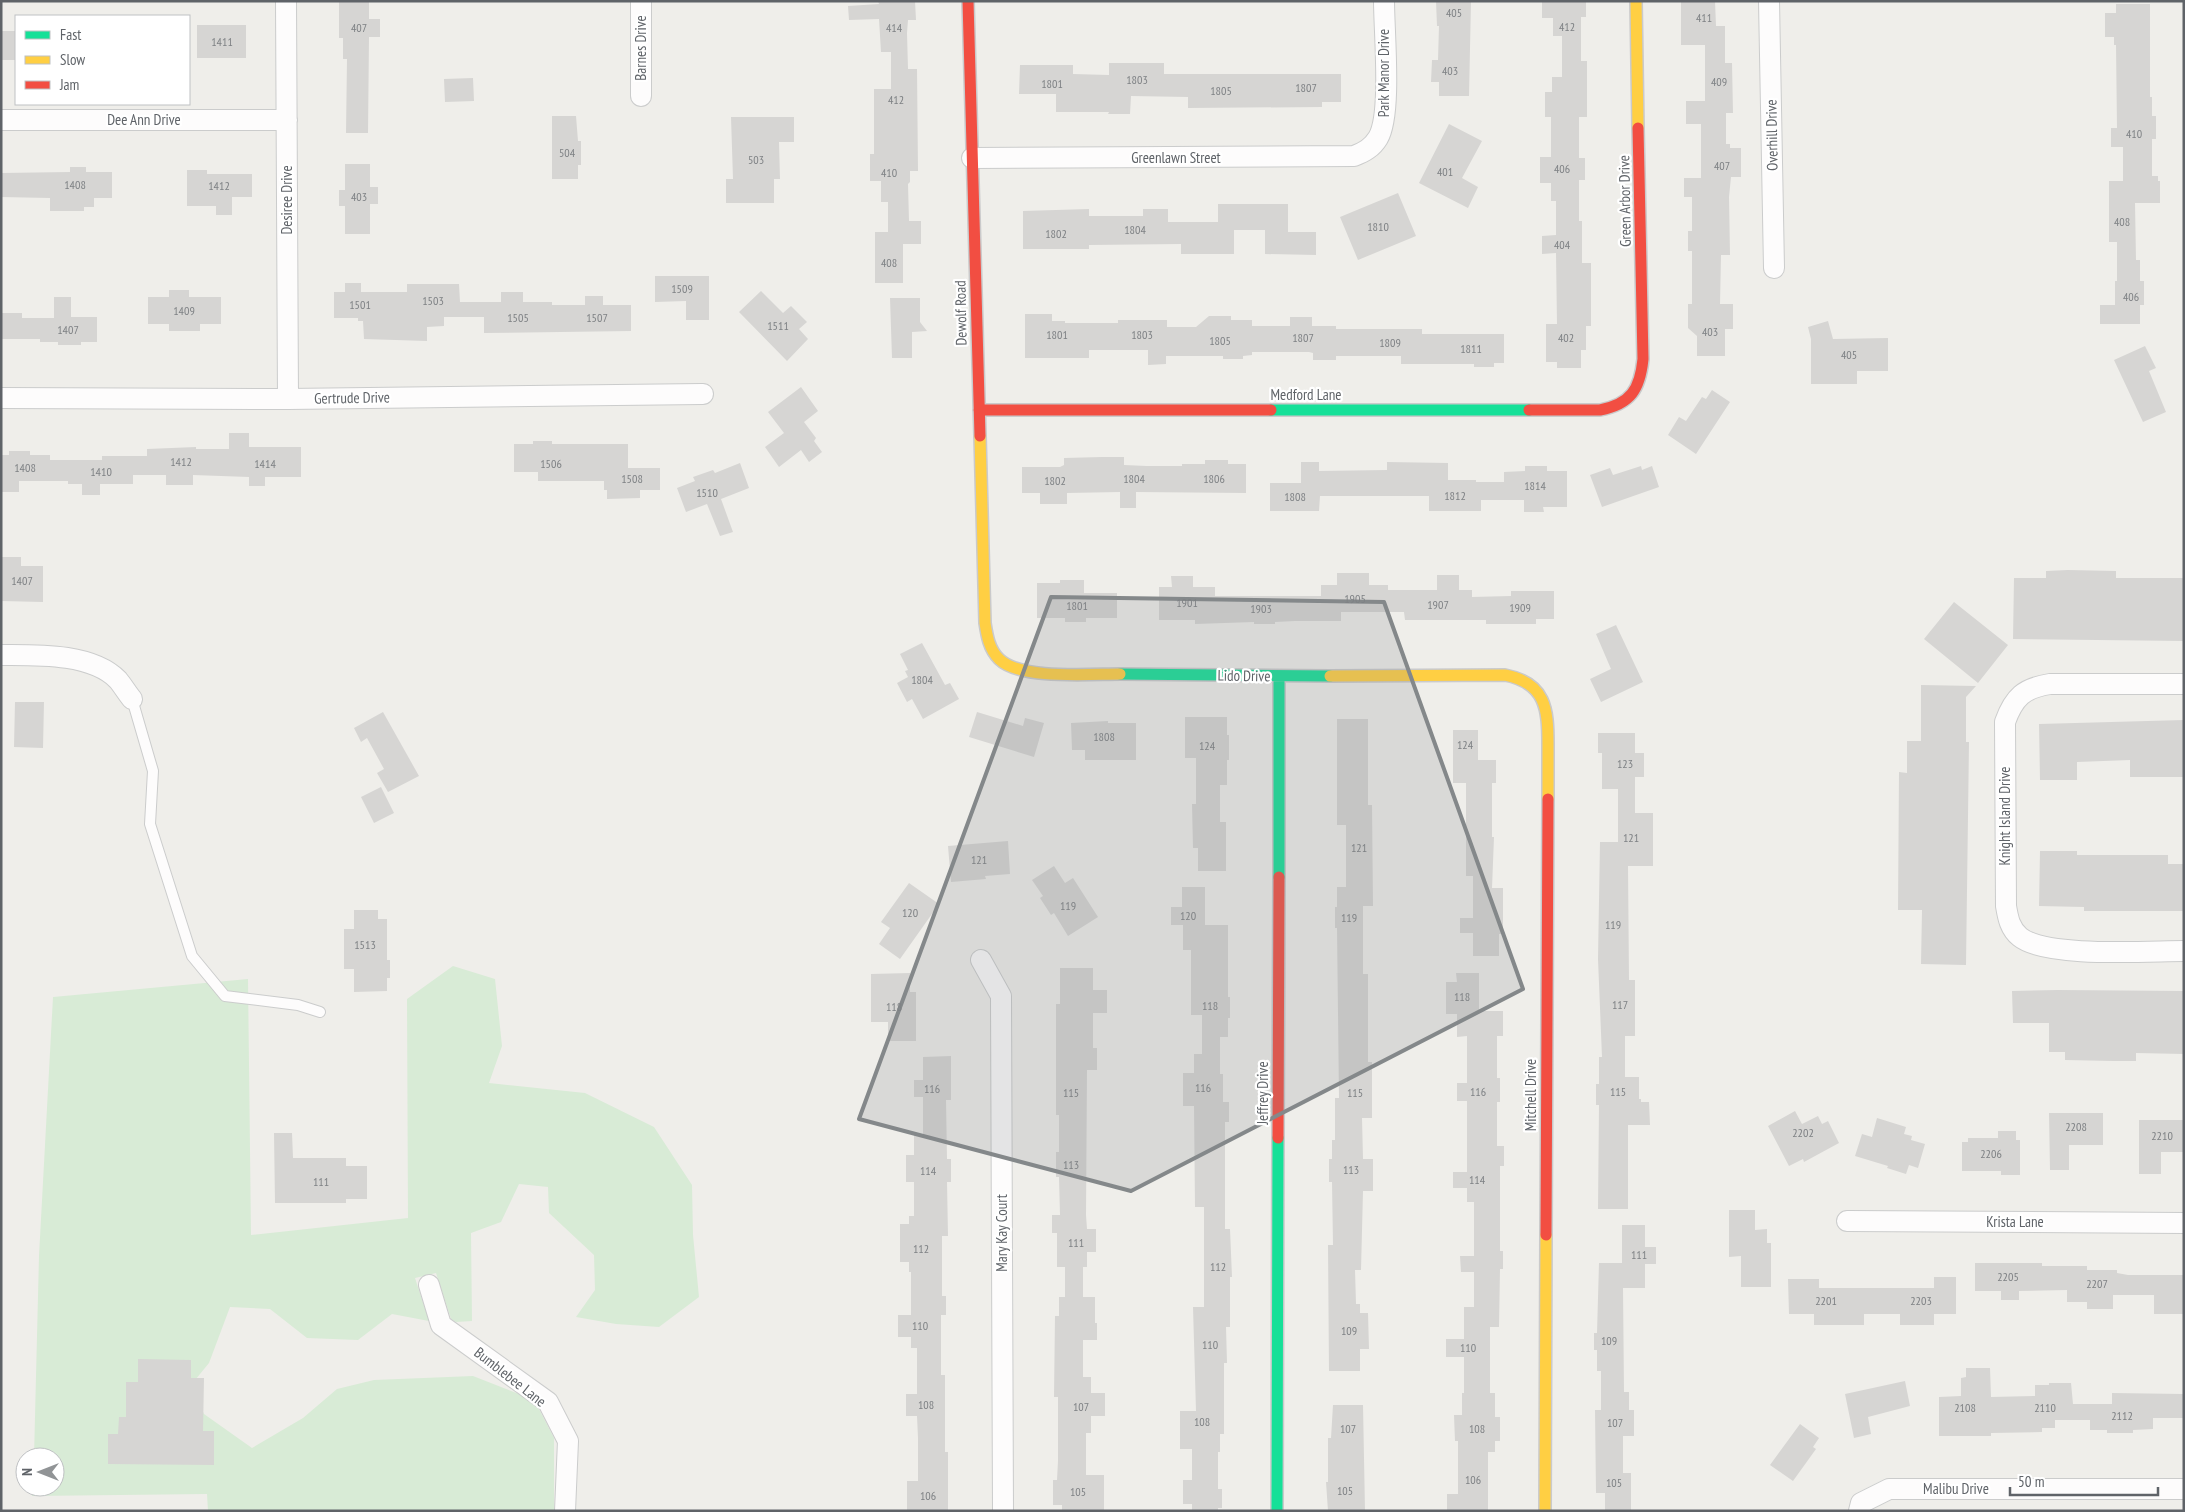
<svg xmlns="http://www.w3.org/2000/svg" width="2185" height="1512" font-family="'PT Sans Narrow',sans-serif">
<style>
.green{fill:#d8ebd6}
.building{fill:#d6d5d3}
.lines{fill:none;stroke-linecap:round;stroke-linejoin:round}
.lane-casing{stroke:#cbcccc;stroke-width:12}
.street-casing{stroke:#cbcccc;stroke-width:22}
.fast-casing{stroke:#cacacb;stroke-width:14}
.slow-casing{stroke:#cacacb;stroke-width:14}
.jam-casing{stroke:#cacacb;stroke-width:14}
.lane{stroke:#fdfcfc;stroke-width:10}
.street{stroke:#fdfcfc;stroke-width:20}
.fast{stroke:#16e098;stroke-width:11}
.slow{stroke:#ffcf43;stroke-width:11}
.jam{stroke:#f24e42;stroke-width:11}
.marked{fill:#84888a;fill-opacity:0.2;stroke:#84888a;stroke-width:4;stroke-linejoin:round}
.labels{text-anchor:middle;stroke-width:4.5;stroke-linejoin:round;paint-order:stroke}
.number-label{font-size:12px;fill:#7e8184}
.street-label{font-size:15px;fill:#5f6368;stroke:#fff}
</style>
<rect width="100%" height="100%" fill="#efeeea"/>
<path class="green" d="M453 966 495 979 502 1046 489 1083 585 1093 654 1127 692 1185 693 1235 699 1297 659 1327 616 1324 576 1317 595 1290 594 1255 549 1213 548 1187 519 1184 501 1222 471 1233 472 1321 456 1322 451 1319 436 1273 415 1278 429 1321 392 1314 358 1340 307 1338 270 1309 230 1307 209 1363 191 1385 204 1414 252 1448 303 1418 337 1389 374 1380 473 1376 519 1394 539 1409 554 1438V1511H208L207 1494 32 1496 33 1487H55V1457H34L39 1256 53 997 248 979 251 1235 408 1218 407 999Z"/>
<path class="building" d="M339 1H369V19H380V37H369L368 133H346L347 59H343V38H339Z
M878 1H915L916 20H908L907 33 908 69H917L918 171H910V182L908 184 909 221H921V244H903V283H875V232H888V202H881V181H870V154H874V89H891V52H881L879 19 849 20 848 6 879 4Z
M1436 1H1471L1469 96H1439V82H1431L1432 60H1438L1439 26H1437Z
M1542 1H1586V17H1581V61H1587V117H1579V158H1585V180H1579V221H1582V263H1591V326H1586V350H1581V368H1557V362H1546V324H1557L1556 253 1542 254V236L1556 235V201H1551V183H1540V157H1551V117H1545V92H1552V77H1562V36H1553V18H1542Z
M1681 1H1715L1716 26H1725V63H1732L1733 113H1726V144H1730V148H1741V177H1731L1729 197 1730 255H1721L1720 304H1733V329H1725V356H1697V336L1688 328V304H1692V251H1688V231H1692V197H1684V178H1701V124H1686V101H1705V45H1681Z
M2116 4H2150V97H2152V116H2156V139H2152V176H2158V181H2160V203H2135L2136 260H2140V281H2144V305H2140V324H2100V305H2115V281H2117V242H2109V181H2123V147H2111V128H2117L2116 45H2114V37H2105V13H2116Z
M197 25H246V58H197Z
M1 31H16V60H1Z
M1109 63H1164V74H1341V102H1322V107L1188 108V97L1131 96 1130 114H1108L1109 112H1056V94H1019L1020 65H1073V74L1109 75Z
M473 78 474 101 445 102 444 79Z
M552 116H576L578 141H581V165H578V179H552Z
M731 117H794V142H779L780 179H774V203H726V179H733Z
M1449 124 1482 141 1462 178 1478 187 1468 208 1419 183Z
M345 164H370V187H378V204H370V234H345V206H339V190H345Z
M70 167H86V172H112V198H94V207H84V211H50V198L1 197V173L70 172Z
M187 170H207V174H252V197H232V215H216V206H187Z
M1398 193 1416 236 1358 260 1340 217Z
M1218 204H1288V232H1316V255L1265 254V230H1234V254H1181V244L1089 245V249H1023V211L1089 209V216H1143V209H1168V222H1218Z
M655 276H709V320H686V301L655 302Z
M345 283H361V292H407V284H459L460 302H501V292H523V302H552V305H585V296H603V305H631V331L484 333V317H444V326L427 327V341L364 339 363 321H358V318H334V292H345Z
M169 290H189V297H221V324H200V331H169V324H148V297H169Z
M761 291 783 313 791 306 807 322 799 329 808 339 787 361 739 312Z
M54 297H71V317H97V342H81V345H58V342H40V339H1V313H22V318H54Z
M890 298H920V322L927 331 912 332V358H892Z
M1025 314H1052V321H1065V323H1118V320H1167V327H1196L1209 316H1231V320H1252V326H1290V317H1312V326H1336V329H1422V334H1504V363H1494V367H1474V364H1401V356H1336V360H1313V353L1309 352H1252V355L1243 356V359H1223V356H1166V364L1148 365V350H1089V358H1025Z
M1828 321 1833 339 1888 338V371H1857V384H1811V339L1808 327Z
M2145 346 2156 368 2149 371 2166 412 2143 422 2114 360Z
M801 387 818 411 804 422 816 438 814 441 822 452 809 462 801 450 779 467 765 447 784 433 768 412Z
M1712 390 1730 402 1696 454 1668 435 1679 417 1686 421 1702 397 1706 399Z
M229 433H249V447H301V477H265V486H249V477L193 475V485H166V475H133V484H100V495H82V484H68V481H19V492H1V455H9V451H30V455H50V460H102V456H147V449L196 447V449H229Z
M533 441H552V444H628V468H660V490H640V498L607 499V490H604V481H538V472H514V444H533Z
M1102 457H1124V465L1147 466H1182V464H1205V460H1228V464H1246V493L1136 492V508H1120V492L1067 493V504H1040V493H1022V467H1060L1064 465V458Z
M1301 462H1319V471L1387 470V462L1448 463V480H1476V482H1504V472L1525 471V466H1547V471H1567V507H1543L1544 512H1524V500H1481V511H1429V496H1320L1319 511H1270V483H1301Z
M740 463 749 488 721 499 733 532 720 536 707 504 686 512 677 488 695 481 693 477 713 470 715 473Z
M1641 466 1642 470 1652 466 1659 487 1602 507 1590 475 1610 468 1613 475Z
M1 557H21V566H43V602L1 601Z
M2068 570 2116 571V578H2184V641L2013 639 2014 578H2046V571Z
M1337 573H1369V585H1388V590H1437V575H1459V590H1472V597L1511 596V591H1554V619H1536V624H1486V620H1405L1404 612H1341V621H1295L1275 622V624H1254V622L1195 624V620H1159V587H1172L1171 576H1193V587H1215V596H1321V585H1337Z
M1060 580H1084V593H1117V618H1086V622H1065V618H1037V583H1060Z
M1954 602 2008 645 1978 683 1924 639Z
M1616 625 1643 682 1601 702 1590 679 1611 669 1596 634Z
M922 643 945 685 950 683 959 699 923 719 912 699 907 702 897 683 908 677 905 671 908 670 900 654Z
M1921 685 1976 686 1966 697V742H1969L1966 965 1921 964 1922 910H1898L1899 772 1907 773V741H1921Z
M15 702H44L43 748 14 747Z
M383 712 419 776 388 792 377 773 384 769 367 738 361 742 354 728Z
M977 712 1023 726 1025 718 1044 723 1034 757 969 737Z
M1185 717H1227V735H1229V760H1227V785H1220V822H1226V871H1198V848H1193L1192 804H1196V758H1185Z
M1337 719H1368V805H1372L1373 906H1363V974H1368V1062H1372V1118H1362L1363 1159H1373V1191H1363L1361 1270H1355L1356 1304H1360V1313H1368L1369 1349H1360V1371H1329L1328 1245H1333L1332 1182H1329V1159H1332V1140H1335V1098H1339L1337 928H1335V907H1337V887H1346V825H1337Z
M2184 720V777H2130V760L2077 762V780H2040L2039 724Z
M1108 721V723H1136V760H1085V750H1072L1071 723Z
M1453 730H1478V760H1496V783H1492V837H1494L1492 888H1503V934H1499V956H1473V933H1460V918H1473V876H1466V783H1453Z
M1598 733H1635V753H1644V777H1635V813H1653V866H1628L1629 980H1635V1036H1625V1077H1639V1099H1641V1102H1649L1650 1125H1628V1209H1598L1599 1105H1596V1084H1599V1057H1602L1598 959 1600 842H1618V789H1602V753H1598Z
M381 787 394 813 374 823 361 797Z
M1008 841 1010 874 985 876 986 879 951 882 948 846Z
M2040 851H2077V855H2168V864H2184V911H2084V907L2039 906Z
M1054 866 1065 883 1073 878 1098 917 1068 936 1054 913 1051 915 1040 898 1043 896 1032 880Z
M909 883 939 904 900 959 879 944 890 928 881 922Z
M1182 887H1205V925H1228V997H1230V1018H1228V1037H1220V1074H1223V1102H1229V1122H1225V1229H1230L1232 1277H1230V1327H1226L1227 1363H1224V1434H1220V1452H1218V1489H1222V1508H1218V1511H1192V1504H1183V1480H1192V1449H1180V1411H1196L1193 1307H1204V1207H1195L1194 1106H1183V1073H1194V1054H1202V1015H1191V950H1183V925H1171V907H1182Z
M354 910H378V919H387V960H390V978H387V991L354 992V969H344V929H354Z
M1060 968H1093V990H1107V1013H1093V1048H1097V1070H1087L1086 1215 1087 1229H1096V1252H1087V1267H1083V1297H1095V1323H1097V1340H1083V1377H1091V1393H1105V1416H1091V1433H1086V1475H1104V1511H1062V1505H1053V1480H1057L1058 1461V1397H1054L1055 1316H1059V1297H1065V1267H1057V1233H1052V1215H1060L1059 1177H1056V1152H1059V1115H1056V1004H1060Z
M910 973V992H916V1041H888V1022H871V974Z
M1456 973H1479V1011H1503V1036H1497V1078H1500V1102H1497V1146H1504V1166H1500V1251H1503V1269H1500L1499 1327H1490V1393H1495V1417H1500V1441H1495V1452H1488V1511L1447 1510V1494H1458V1441H1455L1454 1415H1462V1393H1464V1357H1446V1339H1464V1307H1474V1272H1461L1460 1256H1474V1202H1467V1188H1453V1172H1467V1101H1457V1083H1467V1036L1457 1037V1014H1446V982H1457Z
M2058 990 2184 991V1054L2136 1053V1061H2113L2065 1060V1052H2049V1023H2013L2012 991Z
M951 1056V1100H946L947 1159H951V1182H947L948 1236H942V1296H946V1315H941V1375H945V1452H948V1511H907V1481H918V1438L917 1416H906V1394H917V1348H911V1337H898V1315H911V1272H909V1262H900V1224H909V1216H914V1182H906V1155H914V1134H923V1097H914V1080H923V1057Z
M1795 1111 1802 1124 1818 1116 1822 1124 1828 1121 1839 1143 1804 1162 1803 1159 1789 1166 1768 1126Z
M2049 1113H2103V1145H2069V1170H2050Z
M1877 1118 1906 1127 1904 1134 1912 1136 1911 1140 1925 1144 1918 1168 1909 1165 1906 1174 1887 1168 1888 1166 1855 1156 1862 1134 1872 1137Z
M2139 1120H2184V1152H2161V1174H2139Z
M1998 1131H2016V1140H2020V1175H2001V1171H1962V1142H1968V1138H1998Z
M274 1133H292L293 1158H346V1166H367V1199H346V1203H275Z
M1729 1210H1755V1230L1767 1229V1243H1771V1287H1741V1256L1729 1257Z
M1622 1225H1645V1247H1656V1264H1645V1288H1623L1624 1392H1629V1410H1634V1436H1623V1473H1631V1511H1605V1493H1596L1595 1410H1601V1371H1597V1350H1594V1333H1597L1599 1263H1622Z
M1975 1263H2042V1266H2087V1270H2117V1273L2128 1275H2184V1314H2154V1295H2113V1309H2087V1302H2067V1290L2019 1291V1300H2001V1291H1975Z
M1934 1277H1956V1314H1934V1325H1900V1314H1864V1325H1814V1314H1789L1788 1279H1819V1288H1934Z
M138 1359 191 1360V1378H204L203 1431H214V1465L108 1464V1434H118L119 1417H126V1382H138Z
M1966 1368H1990L1991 1397 2035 1396V1385H2049V1383H2071L2073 1404H2112V1393L2184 1394V1418H2153V1429L2133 1430V1433H2107V1430H2090V1420H2055V1428H2042V1432L1991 1433V1436H1939V1397L1961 1396V1378L1966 1377Z
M1905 1381 1910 1406 1868 1417 1871 1434 1854 1438 1845 1394Z
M1333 1405H1363L1365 1511H1328L1326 1482H1328V1438H1331Z
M1800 1424 1819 1438 1813 1447 1816 1449 1793 1481 1770 1465Z"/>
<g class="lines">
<g class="lane-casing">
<path id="lane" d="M132 699 153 771 150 824 192 956 225 996 298 1005 320 1012"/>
</g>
<g class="street-casing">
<path id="street" d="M286 1 288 399
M641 1V96
M1769 1 1774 268
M1 120H287
M972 158 1354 156C1364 152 1372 148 1378 138 1392 115 1384 32 1384 1
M1 398 288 399 703 394
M1 655C36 655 92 653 118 680 123 686 127 693 132 699
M2184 684H2050C2024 688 2014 697 2005 722L2006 906C2008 918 2010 929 2020 937 2046 958 2147 951 2184 951
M981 960 1001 996 1003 1511
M1847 1221 2184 1223
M429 1285 441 1325 548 1402 568 1441 565 1511
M1859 1511 1861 1503 1889 1489H2184"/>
</g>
<g class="fast-casing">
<path id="fast" d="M1271 410H1529
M1120 674 1330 676
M1279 877V676
M1277 1511 1278 1138"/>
</g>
<g class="slow-casing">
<path id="slow" d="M1636 1 1638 128
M980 436 985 623C987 636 989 649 999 659 1020 680 1090 674 1120 674
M1330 676 1505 675C1546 683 1548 709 1548 745 1548 763 1548 781 1548 799
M1545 1511 1546 1235"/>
</g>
<g class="jam-casing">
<path id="jam" d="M968 1 980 436
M979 410H1271
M1529 410H1600C1631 404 1640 389 1643 359L1638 128
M1278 1138 1279 877
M1546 1235 1548 799"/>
</g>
<use href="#lane" class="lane"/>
<use href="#street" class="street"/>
<use href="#fast" class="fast"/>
<use href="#slow" class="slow"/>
<use href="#jam" class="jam"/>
</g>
<path class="marked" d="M1051 597 1384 602 1523 989 1131 1191 859 1119Z"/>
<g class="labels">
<g class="number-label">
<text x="1454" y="17">405</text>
<text x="1704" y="22">411</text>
<text x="1567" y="31">412</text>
<text x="359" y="32">407</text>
<text x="894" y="32">414</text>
<text x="222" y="46">1411</text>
<text x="1450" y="75">403</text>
<text x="1137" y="84">1803</text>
<text x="1719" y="86">409</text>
<text x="1052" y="88">1801</text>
<text x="1306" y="92">1807</text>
<text x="1221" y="95">1805</text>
<text x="896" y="104">412</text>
<text x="2134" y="138">410</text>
<text x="567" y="157">504</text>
<text x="756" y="164">503</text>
<text x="1722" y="170">407</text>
<text x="1562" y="173">406</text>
<text x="1445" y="176">401</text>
<text x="889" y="177">410</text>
<text x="75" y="189">1408</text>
<text x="219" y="190">1412</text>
<text x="359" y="201">403</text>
<text x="2122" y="226">408</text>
<text x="1378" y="231">1810</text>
<text x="1135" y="234">1804</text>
<text x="1056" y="238">1802</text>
<text x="1562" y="249">404</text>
<text x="889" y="267">408</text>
<text x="682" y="293">1509</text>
<text x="2131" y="301">406</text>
<text x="433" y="305">1503</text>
<text x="360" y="309">1501</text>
<text x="184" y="315">1409</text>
<text x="518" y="322">1505</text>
<text x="597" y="322">1507</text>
<text x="778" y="330">1511</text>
<text x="68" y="334">1407</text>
<text x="1710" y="336">403</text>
<text x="1057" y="339">1801</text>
<text x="1142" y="339">1803</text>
<text x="1303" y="342">1807</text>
<text x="1566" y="342">402</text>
<text x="1220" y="345">1805</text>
<text x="1390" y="347">1809</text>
<text x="1471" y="353">1811</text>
<text x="1849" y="359">405</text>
<text x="181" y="466">1412</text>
<text x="265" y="468">1414</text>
<text x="551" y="468">1506</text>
<text x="25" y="472">1408</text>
<text x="101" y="476">1410</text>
<text x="632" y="483">1508</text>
<text x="1134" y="483">1804</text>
<text x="1214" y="483">1806</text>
<text x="1055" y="485">1802</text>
<text x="1535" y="490">1814</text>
<text x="707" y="497">1510</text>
<text x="1455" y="500">1812</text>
<text x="1295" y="501">1808</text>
<text x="22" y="585">1407</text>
<text x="1355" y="603">1905</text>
<text x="1187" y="607">1901</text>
<text x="1438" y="609">1907</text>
<text x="1077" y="610">1801</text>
<text x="1520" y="612">1909</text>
<text x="1261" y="613">1903</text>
<text x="922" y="684">1804</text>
<text x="1104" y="741">1808</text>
<text x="1465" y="749">124</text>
<text x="1207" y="750">124</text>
<text x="1625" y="768">123</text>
<text x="1631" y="842">121</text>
<text x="1359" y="852">121</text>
<text x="979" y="864">121</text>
<text x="1068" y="910">119</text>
<text x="910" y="917">120</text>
<text x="1188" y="920">120</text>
<text x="1349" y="922">119</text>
<text x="1613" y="929">119</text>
<text x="365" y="949">1513</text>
<text x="1462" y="1001">118</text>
<text x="1620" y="1009">117</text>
<text x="1210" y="1010">118</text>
<text x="894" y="1011">118</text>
<text x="1203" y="1092">116</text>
<text x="932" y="1093">116</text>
<text x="1478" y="1096">116</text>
<text x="1618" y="1096">115</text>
<text x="1071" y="1097">115</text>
<text x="1355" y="1097">115</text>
<text x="2076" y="1131">2208</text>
<text x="1803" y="1137">2202</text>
<text x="2162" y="1140">2210</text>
<text x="1991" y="1158">2206</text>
<text x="1071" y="1169">113</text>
<text x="1351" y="1174">113</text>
<text x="928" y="1175">114</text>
<text x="1477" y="1184">114</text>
<text x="321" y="1186">111</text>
<text x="1076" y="1247">111</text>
<text x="921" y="1253">112</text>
<text x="1639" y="1259">111</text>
<text x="1218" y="1271">112</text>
<text x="2008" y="1281">2205</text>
<text x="2097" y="1288">2207</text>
<text x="1826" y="1305">2201</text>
<text x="1921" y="1305">2203</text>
<text x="920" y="1330">110</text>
<text x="1349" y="1335">109</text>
<text x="1609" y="1345">109</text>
<text x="1210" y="1349">110</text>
<text x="1468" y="1352">110</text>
<text x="926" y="1409">108</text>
<text x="1081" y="1411">107</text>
<text x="1965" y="1412">2108</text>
<text x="2045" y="1412">2110</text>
<text x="2122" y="1420">2112</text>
<text x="1202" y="1426">108</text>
<text x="1615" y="1427">107</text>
<text x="1348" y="1433">107</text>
<text x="1477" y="1433">108</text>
<text x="1473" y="1484">106</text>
<text x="1614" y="1487">105</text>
<text x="1345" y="1495">105</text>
<text x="1078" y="1496">105</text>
<text x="928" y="1500">106</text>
</g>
<g class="street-label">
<text transform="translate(641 48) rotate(-90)" y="5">Barnes Drive</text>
<text transform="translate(1384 73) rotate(-90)" y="5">Park Manor Drive</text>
<text x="144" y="125">Dee Ann Drive</text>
<text transform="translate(1772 135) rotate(-91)" y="5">Overhill Drive</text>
<text x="1176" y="163">Greenlawn Street</text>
<text transform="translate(287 200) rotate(-90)" y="5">Desiree Drive</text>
<text transform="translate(1625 201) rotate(-91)" y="5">Green Arbor Drive</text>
<text transform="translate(961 313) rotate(-91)" y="5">Dewolf Road</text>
<text x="1306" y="400">Medford Lane</text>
<text transform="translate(352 398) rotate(-1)" y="5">Gertrude Drive</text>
<text transform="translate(1244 676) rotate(1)" y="5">Lido Drive</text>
<text transform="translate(2005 816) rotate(-90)" y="5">Knight Island Drive</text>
<text transform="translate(1263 1093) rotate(-90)" y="5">Jeffrey Drive</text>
<text transform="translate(1531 1095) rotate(-90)" y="5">Mitchell Drive</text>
<text x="2015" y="1227">Krista Lane</text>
<text transform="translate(1002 1233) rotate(-90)" y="5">Mary Kay Court</text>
<text transform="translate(510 1377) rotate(38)" y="5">Bumblebee Lane</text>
<text x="1956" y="1494">Malibu Drive</text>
</g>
</g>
<rect width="2185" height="1512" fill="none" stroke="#5f6368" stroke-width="5"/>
<rect x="15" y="15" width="175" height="90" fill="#ffffff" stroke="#bfc1c3"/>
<rect x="25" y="31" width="25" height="8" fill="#16e098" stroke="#bfc1c3"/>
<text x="60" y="40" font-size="15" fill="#5f6368">Fast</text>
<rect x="25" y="56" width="25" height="8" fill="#ffcf43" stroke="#bfc1c3"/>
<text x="60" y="65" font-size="15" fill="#5f6368">Slow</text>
<rect x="25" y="81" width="25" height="8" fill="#f24e42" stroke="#bfc1c3"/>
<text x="60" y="90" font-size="15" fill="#5f6368">Jam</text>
<g transform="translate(40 1472) rotate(270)"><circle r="24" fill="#ffffff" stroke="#bfc1c3"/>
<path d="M0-4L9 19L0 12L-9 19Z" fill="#919496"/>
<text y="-8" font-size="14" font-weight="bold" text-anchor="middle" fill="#5f6368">N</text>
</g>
<path d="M2010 1487v8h148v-8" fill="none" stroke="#5f6368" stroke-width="2.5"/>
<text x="2018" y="1487" font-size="15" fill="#5f6368" stroke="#ffffff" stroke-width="4" paint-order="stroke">50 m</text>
</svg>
